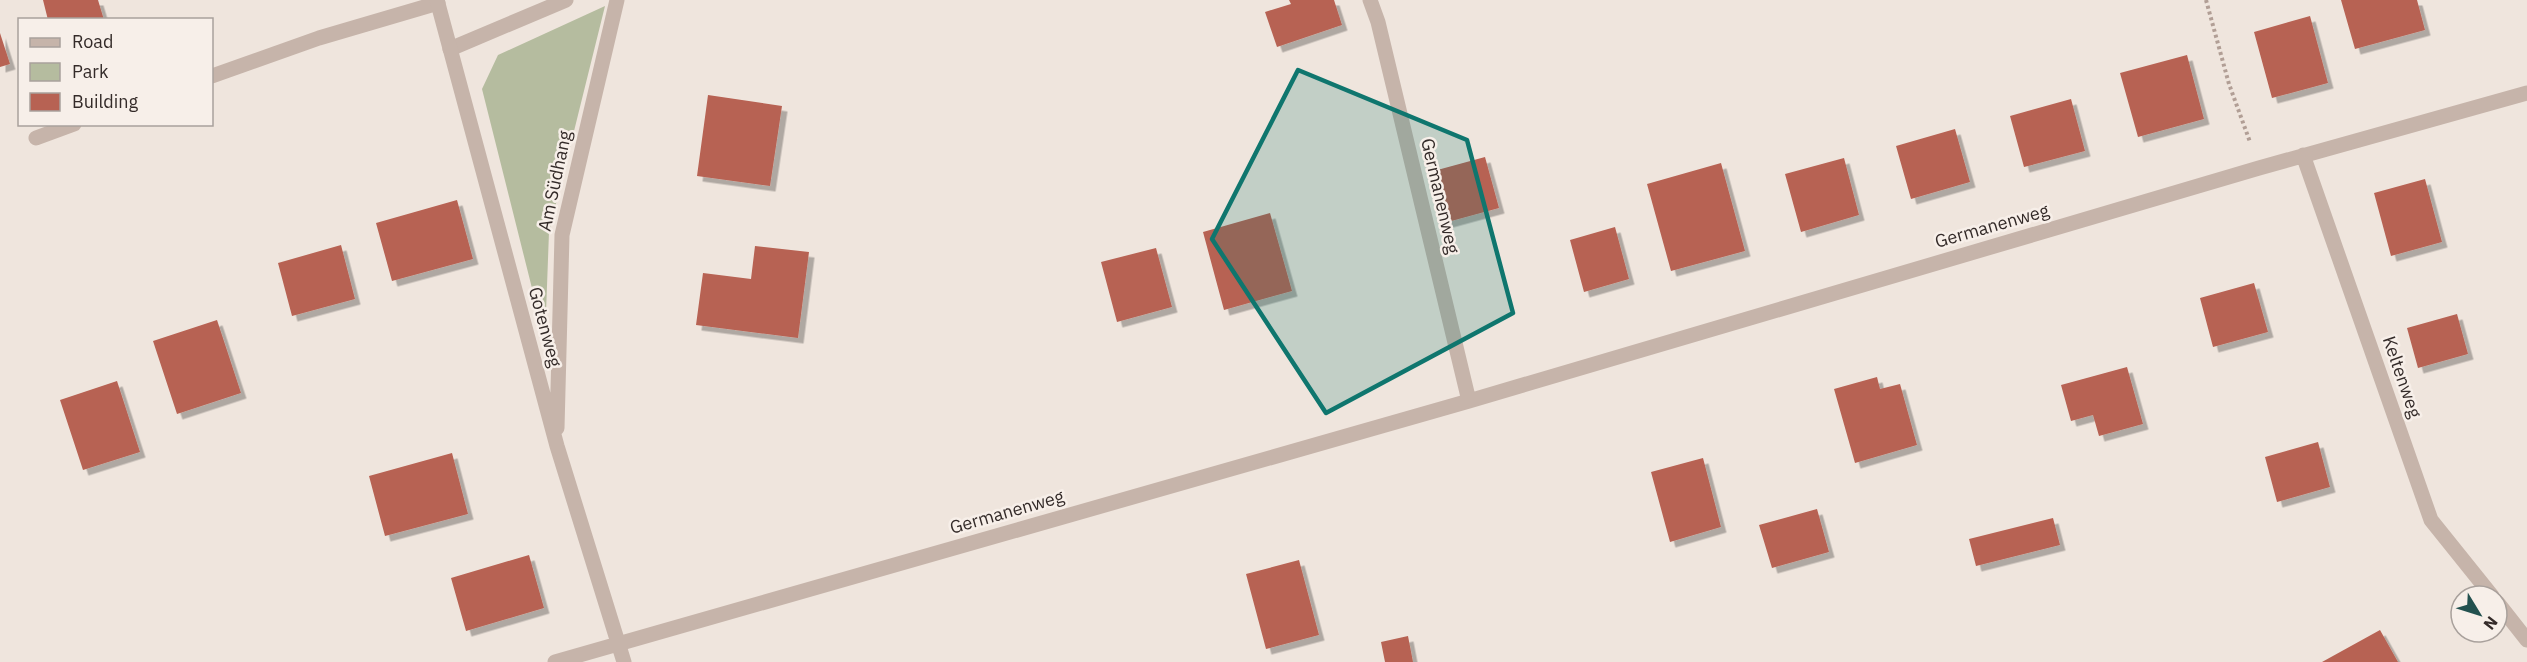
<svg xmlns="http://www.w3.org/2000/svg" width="2527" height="662" font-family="'IBM Plex Sans',sans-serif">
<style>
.green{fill:#b5bc9f}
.building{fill:#b76253;filter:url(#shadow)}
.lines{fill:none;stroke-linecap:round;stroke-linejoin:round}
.path{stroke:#b19e95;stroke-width:4;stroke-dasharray:3 3;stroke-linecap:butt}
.lane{stroke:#c6b4aa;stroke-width:15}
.street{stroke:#c6b4aa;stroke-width:15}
.marked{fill:#0f766e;fill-opacity:0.2;stroke:#0f766e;stroke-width:4.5;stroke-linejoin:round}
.labels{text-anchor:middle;stroke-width:5;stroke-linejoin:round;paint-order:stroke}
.street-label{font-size:18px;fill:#342b29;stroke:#f7efe9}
</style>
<defs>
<filter id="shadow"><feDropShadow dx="5.5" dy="5.5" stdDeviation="0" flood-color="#0004"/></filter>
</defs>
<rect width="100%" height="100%" fill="#efe5dd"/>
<path class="green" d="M605 6 549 232 545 340 482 89 498 55Z"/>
<path class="building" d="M43 0H98L104 20H48Z
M1289 0H1334L1342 25 1277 47 1265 12 1291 4Z
M2341 0H2417L2425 30 2355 49Z
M2310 16 2328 83 2272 98 2254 32Z
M0 33 10 64 0 67Z
M2187 55 2204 119 2138 137 2120 73Z
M708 95 782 106 770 186 697 176Z
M2071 99 2085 151 2024 167 2010 116Z
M1955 129 1970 182 1911 199 1896 146Z
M1485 157 1499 208 1444 223 1430 172Z
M1844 158 1859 215 1801 232 1785 174Z
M1721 163 1745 251 1671 271 1647 184Z
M2425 179 2442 242 2391 256 2374 193Z
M457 200 473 259 392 281 376 223Z
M1270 213 1292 291 1224 310 1203 232Z
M1615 227 1629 279 1584 292 1570 240Z
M341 245 355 299 292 316 278 263Z
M755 246 809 252 798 338 696 325 703 273 751 279Z
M1156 248 1172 307 1117 322 1101 262Z
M2254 283 2268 332 2213 347 2200 298Z
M2457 314 2468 354 2418 368 2407 328Z
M217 320 241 393 177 414 153 341Z
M2127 367 2143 424 2099 436 2093 415 2071 421 2061 385Z
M1877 377 1880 389 1900 384 1917 445 1855 463 1834 389Z
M117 381 140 452 83 470 60 400Z
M2318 442 2330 487 2277 502 2265 457Z
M452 453 468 514 385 536 369 476Z
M1703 458 1721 527 1670 542 1651 472Z
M1817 509 1829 552 1772 568 1759 525Z
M2053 518 2060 545 1976 566 1969 539Z
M529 555 544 608 466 631 451 578Z
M1299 560 1319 635 1266 649 1246 574Z
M2380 630 2398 662H2322Z
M1408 636 1413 662H1385L1381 642Z"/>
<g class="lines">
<path class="path" d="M2206 0 2229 84 2250 142"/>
<path class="lane" d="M450 49 566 0
M212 76 319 38 438 3
M36 138 74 124"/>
<path class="street" d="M437 0 557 446 624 662
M1370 0 1378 22 1469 401
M2303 155 2431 520 2492 596
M557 428 562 235 617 0
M2497 602 2527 640
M555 662 1469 401 2259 168 2527 93"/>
</g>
<path class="marked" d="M1298 70 1467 140 1513 313 1326 413 1212 239Z"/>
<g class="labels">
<g class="street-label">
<text transform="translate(555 181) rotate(-78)" y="6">Am Südhang</text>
<text transform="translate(1440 196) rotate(77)" y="6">Germanenweg</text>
<text transform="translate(1992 226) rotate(-16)" y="6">Germanenweg</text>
<text transform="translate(545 327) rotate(75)" y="6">Gotenweg</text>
<text transform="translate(2402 377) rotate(71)" y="6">Keltenweg</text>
<text transform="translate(1007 512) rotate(-16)" y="6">Germanenweg</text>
</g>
</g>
<rect x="18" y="18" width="195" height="108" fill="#f7efe9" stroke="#a9a19c" stroke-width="1.5"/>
<rect x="30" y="38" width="30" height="9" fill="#c6b4aa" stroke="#a9a19c" stroke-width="1.5"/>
<text x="72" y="48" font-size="18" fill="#342b29">Road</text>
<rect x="30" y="63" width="30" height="18" fill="#b5bc9f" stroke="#a9a19c" stroke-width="1.5"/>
<text x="72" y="78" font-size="18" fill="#342b29">Park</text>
<rect x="30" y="93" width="30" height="18" fill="#b76253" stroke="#a9a19c" stroke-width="1.5"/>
<text x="72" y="108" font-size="18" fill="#342b29">Building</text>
<g transform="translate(2479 614) rotate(128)"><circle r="28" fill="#f7efe9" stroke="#a9a19c" stroke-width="1.5"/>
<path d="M0-4.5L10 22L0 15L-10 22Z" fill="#23514f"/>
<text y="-9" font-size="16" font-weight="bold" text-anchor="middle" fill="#342b29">N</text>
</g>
</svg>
